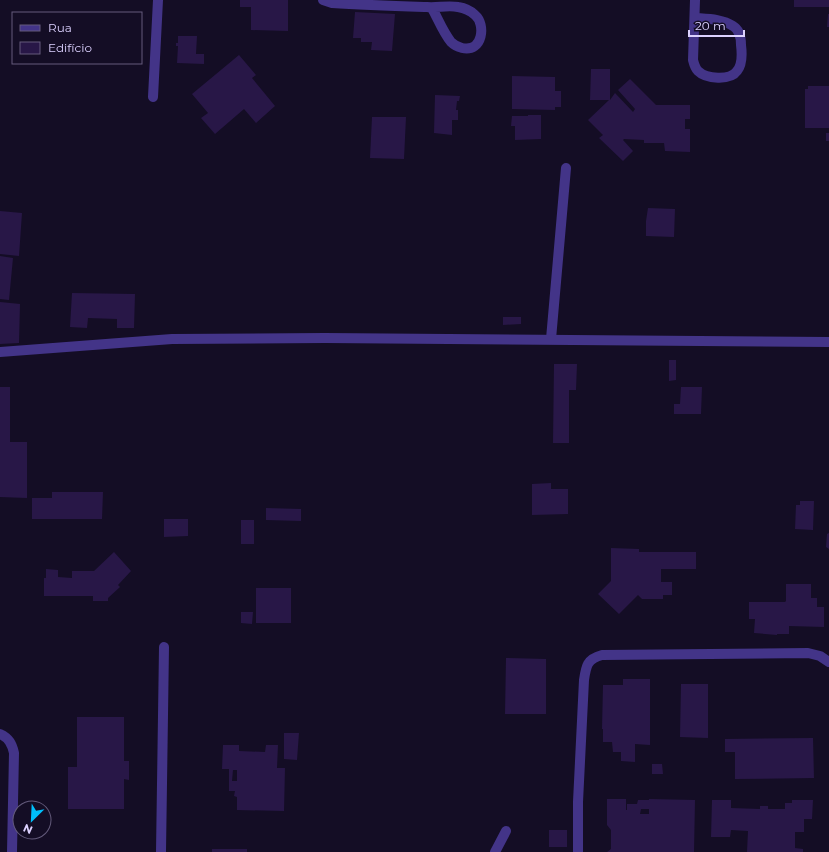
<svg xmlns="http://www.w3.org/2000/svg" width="829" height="852" font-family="Montserrat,sans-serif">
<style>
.building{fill:#281747;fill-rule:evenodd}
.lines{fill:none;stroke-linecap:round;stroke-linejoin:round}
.lane{stroke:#433488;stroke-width:10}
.street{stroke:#433488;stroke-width:10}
</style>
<rect width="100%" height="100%" fill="#140d25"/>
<path class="building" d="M240 0H288V31L251 30V7H240Z
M794 0H829V7H794Z
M355 12 395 14 392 51 371 50 372 42H361V38H353Z
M828 14H829V27H827Z
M178 36H197L196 54H204V64L177 63 178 46H176V43H178Z
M239 55 256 75 252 78 275 106 256 123 244 109 215 134 201 118 208 113 192 94Z
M591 69H610V100L615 93 633 112 635 109 618 90 630 79 656 105H690V119H685V129H690V152L665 151 664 143H644V140L624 139 623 140 633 151 623 161 599 138 603 135 588 120 609 100H590Z
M512 76 555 77V91H561V107H555V110L512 109Z
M808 86H829V128H805V89H808Z
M435 95 460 96 459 101H457L456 110H458V120H452V135L434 133Z
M528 115H541V139L515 140V126H511L512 116H528Z
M372 117H406L404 159 370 158Z
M826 133H829V141H826Z
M648 208 675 209 674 237 646 236V221Z
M0 211 22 213 19 256 0 254Z
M0 256 13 258 9 300 0 299Z
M72 293 135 294 134 328H117V319L88 318 87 328 70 327Z
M0 302 20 304 19 343 0 344Z
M503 317H521V324L503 325Z
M669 360H676V380L669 381Z
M554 364H577L576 390H569V443H553Z
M0 387H10V442H27V498L0 497Z
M681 387H702L701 414H674V404H680Z
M551 483V489H568V514L532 515V484Z
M52 492H103L102 519H32V498H52Z
M800 501H814L813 530 795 529 796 505H800Z
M266 508 301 509V521L266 520Z
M164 519H188V536L164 537Z
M241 520H254V544H241Z
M829 533V549L826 547 827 534Z
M611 548 639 549V552H696V569H661V582H672V595H663V599H642L638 595 619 614 598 594 611 581Z
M114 552 131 571 118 585 120 587 108 598V601H93V596H44V578H46V569L58 570V577L72 578V571H94Z
M786 584H811V598H817V607H824V627L789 626V634H777V635L754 633 755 619H749V602H785L786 601Z
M256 588H291V623H256Z
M241 612H253L252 624 241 623Z
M506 658 546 659V714H505Z
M623 679H650V745L635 744V762L621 761V752H613L612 742H603V729H602L603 685H623Z
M681 684H708V738L680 737Z
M77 717H124V761H129V780L124 779V809H68V767H77Z
M284 733H299L297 760 284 759Z
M813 738 814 778 735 779V752H725V739Z
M223 745H239V751L265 752 266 745H278L277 768H285L284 811 237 810V797L234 796 235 791H229V769H222ZM233 770H237V781H232Z
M652 764H662L663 774H652Z
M607 799H626V810H627V804H637L638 800H649V799L695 800 694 852H607L611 849V830L607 825ZM641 809H649V814H640Z
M712 800H731V808L760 809V806H768V809H785V803H792V800H813L812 819H804V832H795V848L803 849V852H747L748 831 731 830 730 837H711Z
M549 830H567V847H549Z
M212 849H247V852H212Z"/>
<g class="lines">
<path class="lane" d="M551 339 566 168"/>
<path class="street" d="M323 0 332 3C364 5 396 6 427 7 437 8 448 5 458 7 464 8 470 10 475 15 486 24 483 53 462 48 458 47 454 45 451 42 443 32 438 19 432 8
M695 18C708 19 722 19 733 26 740 30 741 38 741 45 742 53 743 64 737 71 730 81 706 79 698 71 695 68 694 64 693 60L695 0
M153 97 158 0
M0 352 172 339 325 338 829 342
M0 734C9 738 12 744 14 753L12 852
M161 852 164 647
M495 852 506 831
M578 852V802L584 680C586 666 587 659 602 655L808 653 820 656 829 662"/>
</g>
<rect x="12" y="12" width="130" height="52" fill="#140d25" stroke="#645b7c"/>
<rect x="20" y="25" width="20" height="6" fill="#433488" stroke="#645b7c"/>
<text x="48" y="32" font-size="12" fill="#dcd1ff">Rua</text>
<rect x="20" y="42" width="20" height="12" fill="#281747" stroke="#645b7c"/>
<text x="48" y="52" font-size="12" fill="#dcd1ff">Edifício</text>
<g transform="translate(32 820) rotate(204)"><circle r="19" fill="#140d25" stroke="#645b7c"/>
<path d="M0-3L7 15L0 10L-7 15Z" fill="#00bffc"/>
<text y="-6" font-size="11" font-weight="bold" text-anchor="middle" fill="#dcd1ff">N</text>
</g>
<path d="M689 30v6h55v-6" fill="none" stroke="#dcd1ff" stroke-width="2"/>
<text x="695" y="30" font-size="12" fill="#dcd1ff" stroke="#140d25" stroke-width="3" paint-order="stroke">20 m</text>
</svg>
